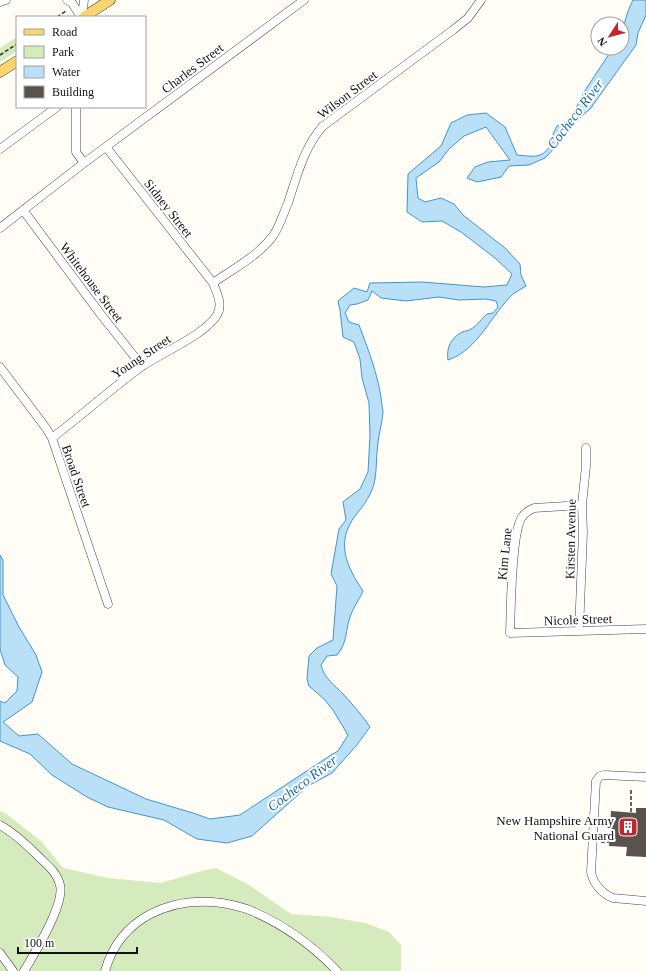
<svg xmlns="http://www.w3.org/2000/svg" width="646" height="971" font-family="'Times New Roman',serif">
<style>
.green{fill:#d5ebbd}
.water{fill:#b9e0f7;stroke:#3f96cf}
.building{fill:#5a524d}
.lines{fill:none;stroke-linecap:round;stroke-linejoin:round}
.minor-casing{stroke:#444;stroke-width:9}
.major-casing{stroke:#222;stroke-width:11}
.path{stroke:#333;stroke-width:1.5;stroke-dasharray:4 2;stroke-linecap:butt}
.minor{stroke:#fff;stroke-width:8}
.major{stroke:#f9d66b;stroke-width:10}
.labels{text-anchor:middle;stroke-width:4;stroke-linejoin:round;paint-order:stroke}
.street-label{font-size:13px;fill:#111;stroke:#fff}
.poi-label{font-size:13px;fill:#111;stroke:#fff;text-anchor:end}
.water-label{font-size:14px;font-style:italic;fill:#1768a6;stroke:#fff}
</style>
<rect width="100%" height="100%" fill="#fffdf5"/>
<path class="green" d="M17 37V51L0 62V48Z
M0 811 5 813 41 841 63 868 108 878 161 883 205 870 216 868 249 885 291 914 331 917 365 923 389 932 401 945V971H0Z"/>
<path class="water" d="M633 0H646V15L638 33 636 45 590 109 570 126 559 143 545 158 529 165 509 166 501 177 477 182 467 178 475 167 488 162 510 160 486 127 464 136 449 149 439 162 416 178 418 198 425 202 441 198 454 204 463 215 505 248 520 264 521 275 526 286C522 289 517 291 513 294 491 315 478 350 448 360 446 348 451 338 462 332 465 331 469 331 471 329 477 326 482 318 487 314L493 313 498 307 496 301 486 299 459 300 439 297 406 301 381 298 372 291 368 300 357 304 350 305 345 313 349 322 359 325C368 349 377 372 381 397 381 402 383 408 383 413 382 423 379 433 378 443 376 455 377 467 375 479 373 493 364 505 355 516 335 543 347 567 363 591 359 600 353 608 350 617 345 631 348 642 337 655L327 656 321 665C325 680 334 684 344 695 353 705 362 715 370 727L356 746 332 773 308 786 252 836 227 843 197 839 164 820 108 807 87 797 52 775 30 754 0 741V701L5 703 17 691 18 677 5 665 0 649V555L3 560V595L19 627 36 655 42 672 32 702 3 722 19 736 38 734 72 764 146 799 193 813 210 819 240 815 331 755 338 751 348 735 333 710 324 699 309 686 307 679 309 656 317 648 333 640 337 586 331 574 339 529 346 520 343 502 360 489 368 472 370 436 369 403 362 378 360 359 354 342 343 337 340 310 338 301 354 288 367 292 370 283 422 282 484 287 507 285 512 274 495 258 461 232 442 221 422 222 407 212 408 174 441 146 451 123 467 115 486 113 505 127 517 155C539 157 543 159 555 138L553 134 557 126 570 120 584 92 613 48H622C622 32 625 15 633 0Z"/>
<path class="building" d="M636 808H646V857L626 856 627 847 609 846 611 811 636 813Z"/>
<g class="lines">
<g class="minor-casing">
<path id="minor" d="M67 0 72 3 81 17
M0 2 6 0
M82 17 84 0
M76 107V152L84 163
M0 149 57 107
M23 210 102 316 142 366
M0 228 84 163 304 0
M213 283C233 269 258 256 273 236 280 226 283 214 288 203 297 176 304 147 323 126L453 30 468 18 481 0
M0 367 46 428 52 438 108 604
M52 438C82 415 110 390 141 367 161 353 205 335 217 315 223 305 217 293 213 283L106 147
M582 505 534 508C530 510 525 512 522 517 511 533 511 610 510 633L646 629
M579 631 583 532 582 505 586 466V448
M646 777 604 775 600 776 596 781 591 872C593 883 602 894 613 898L646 901
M0 825C14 833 27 845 38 856 47 865 57 872 60 885 65 904 35 953 24 971
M0 953 13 971
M105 971C120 918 170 896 222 903 233 905 244 907 254 912 286 926 313 946 337 971"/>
</g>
<g class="major-casing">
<path id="major" d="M84 17 110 0
M0 72 17 61"/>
</g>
<path class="path" d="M57 17 66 11
M0 55 17 44
M631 812V789
M601 842H609"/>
<use href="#minor" class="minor"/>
<use href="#major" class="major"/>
</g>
<defs>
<g id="building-square" transform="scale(1)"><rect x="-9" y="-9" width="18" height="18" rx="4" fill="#c4262e" stroke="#fff"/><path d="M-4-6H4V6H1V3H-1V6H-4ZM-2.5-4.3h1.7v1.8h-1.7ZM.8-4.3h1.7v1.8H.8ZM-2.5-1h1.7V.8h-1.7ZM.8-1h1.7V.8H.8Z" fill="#fff"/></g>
</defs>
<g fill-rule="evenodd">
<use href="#building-square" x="628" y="827"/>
</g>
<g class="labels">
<g class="street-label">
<text transform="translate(192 68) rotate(-37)" y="5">Charles Street</text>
<text transform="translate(347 94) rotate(-37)" y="5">Wilson Street</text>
<text transform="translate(169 208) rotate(52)" y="5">Sidney Street</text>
<text transform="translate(92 282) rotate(53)" y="5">Whitehouse Street</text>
<text transform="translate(141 356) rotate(-34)" y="5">Young Street</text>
<text transform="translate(77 476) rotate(71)" y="5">Broad Street</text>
<text transform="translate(570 539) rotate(-89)" y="5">Kirsten Avenue</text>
<text transform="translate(504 554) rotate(-84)" y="5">Kim Lane</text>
<text transform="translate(578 619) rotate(-2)" y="5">Nicole Street</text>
</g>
<g class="poi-label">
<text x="614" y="825">New Hampshire Army<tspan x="614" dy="15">National Guard</tspan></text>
</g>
<g class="water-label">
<text transform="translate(575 114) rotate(-53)" y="5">Cocheco River</text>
<text transform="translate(302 783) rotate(-37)" y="5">Cocheco River</text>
</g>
</g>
<rect x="16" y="16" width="130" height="92" fill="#ffffff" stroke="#a0a0a0"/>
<rect x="24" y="29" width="20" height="6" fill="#f9d66b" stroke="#a0a0a0"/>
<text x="52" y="36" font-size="12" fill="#111111">Road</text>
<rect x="24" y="46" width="20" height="12" fill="#d5ebbd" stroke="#a0a0a0"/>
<text x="52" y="56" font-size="12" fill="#111111">Park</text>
<rect x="24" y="66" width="20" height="12" fill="#b9e0f7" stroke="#a0a0a0"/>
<text x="52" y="76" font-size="12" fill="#111111">Water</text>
<rect x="24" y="86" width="20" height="12" fill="#5a524d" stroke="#a0a0a0"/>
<text x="52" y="96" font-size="12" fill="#111111">Building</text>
<g transform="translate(610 36) rotate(234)"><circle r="19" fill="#ffffff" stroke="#a0a0a0"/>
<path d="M0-3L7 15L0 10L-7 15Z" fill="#c4262e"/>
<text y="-6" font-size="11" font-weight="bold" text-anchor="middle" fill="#111111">N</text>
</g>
<path d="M18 947v6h119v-6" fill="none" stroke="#111111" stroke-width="2"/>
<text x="24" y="947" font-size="12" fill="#111111" stroke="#ffffff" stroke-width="3" paint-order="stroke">100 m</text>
</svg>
